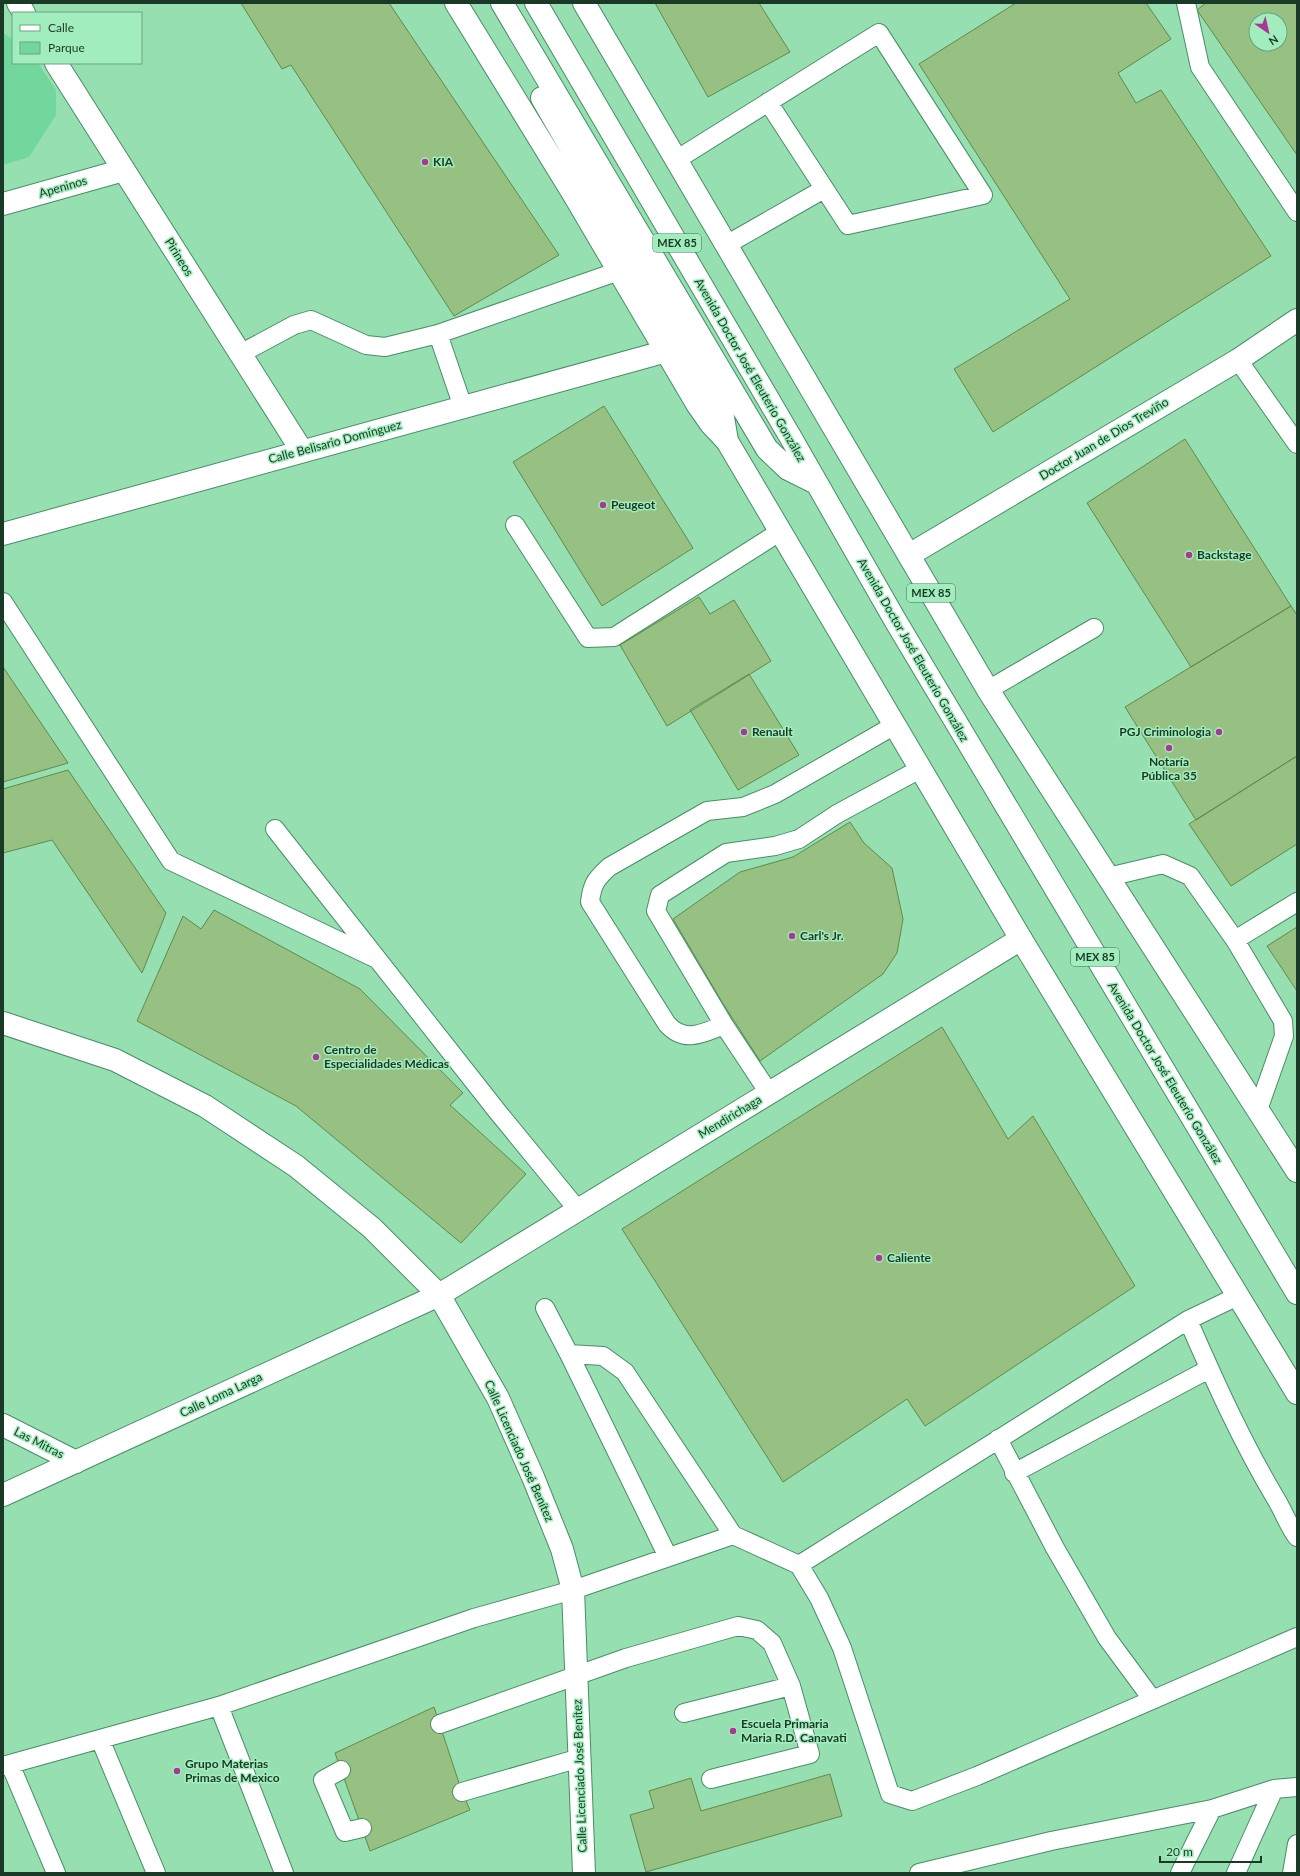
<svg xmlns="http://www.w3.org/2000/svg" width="1300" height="1876" font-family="Lato,sans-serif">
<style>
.green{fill:#72d79c}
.building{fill:#96c182;stroke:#608a4d;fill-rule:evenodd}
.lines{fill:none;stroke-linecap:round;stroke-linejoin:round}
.service-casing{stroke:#468f65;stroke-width:20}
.minor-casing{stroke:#468f65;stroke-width:24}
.tertiary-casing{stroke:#468f65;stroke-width:24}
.secondary-casing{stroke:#468f65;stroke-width:24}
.trunk-casing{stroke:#468f65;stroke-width:24}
.service{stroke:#fff;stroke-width:18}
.minor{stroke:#fff;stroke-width:22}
.tertiary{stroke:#fff;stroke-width:22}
.secondary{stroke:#fff;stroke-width:22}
.trunk{stroke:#fff;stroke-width:22}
.poi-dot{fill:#a93894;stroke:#a2edbd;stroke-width:1.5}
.labels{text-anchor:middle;stroke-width:3;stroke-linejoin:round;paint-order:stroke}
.shield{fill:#a2edbd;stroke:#436f54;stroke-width:1}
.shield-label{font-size:11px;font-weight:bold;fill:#1a3927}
.poi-label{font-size:12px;font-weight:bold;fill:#1a3927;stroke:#a2edbd;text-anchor:start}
.street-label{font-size:12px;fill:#1a3927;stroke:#a2edbd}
</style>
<rect width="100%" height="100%" fill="#95dfb1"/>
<path class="green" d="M3 33 13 39V63H38L56 90V115L29 157 3 165Z"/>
<path class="building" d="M241 3H389L559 255 454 316 291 65 282 69Z
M655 3H759L790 52 708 97Z
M1016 3H1146L1171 39 1118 73 1136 103 1161 90 1271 256 993 432 954 369 1070 299 919 64Z
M1206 3H1297V155L1197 10ZM1256 20H1280V44H1256Z
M604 406 693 548 602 606 513 462Z
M1185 439 1291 606 1191 667 1087 503Z
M699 597 710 614 734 600 771 661 667 726 620 645Z
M1291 606 1297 615V756L1196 820 1125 707Z
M3 667 68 763 3 782Z
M749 674 799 755 738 790 690 710Z
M1297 756V844L1231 886 1189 824Z
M68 770 166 913 142 973 52 840 3 853V789Z
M850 822 864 843 892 868 903 919 897 953 883 974 760 1061 722 1002 673 919 740 872 793 857Z
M214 910 360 989 463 1093 450 1105 526 1174 461 1243 296 1106 137 1021 183 916 201 929Z
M1297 927V991L1267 946Z
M942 1027 1008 1139 1033 1116 1135 1286 925 1426 907 1399 783 1482 622 1229Z
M434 1707 462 1792 470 1810 370 1851 335 1753Z
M830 1774 842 1816 646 1872 630 1815 654 1808 649 1791 691 1778 701 1811Z"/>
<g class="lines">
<g class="service-casing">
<path id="service" d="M1186 3 1200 67 1297 212
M676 160 879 33 983 195 848 225 768 102
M726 245 824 189
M240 354 294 325 311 320 366 345 385 347 438 334
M1238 360 1297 444
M463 407 438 334 619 271
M515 525 588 638 614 637 781 531
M3 602 171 861 377 959
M988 690 1094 628
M275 829 497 1111 578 1210
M1108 877 1163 864 1190 876 1235 940 1283 1021 1284 1036 1258 1110
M1235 940 1297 902
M724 1025 656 911 660 895 726 853 775 846 799 839 837 814 920 769
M769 1093 724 1025C703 1033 685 1044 667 1024L590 902C592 884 596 879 609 867L707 811 743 807 775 794 895 725
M545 1308 569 1354
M1188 1320C1215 1382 1242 1442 1276 1499 1284 1512 1288 1525 1297 1537
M998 1439 1055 1548 1107 1638 1152 1699
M1014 1473 1209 1369
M668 1557 569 1354 603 1356 625 1372 733 1535 799 1565 819 1598 842 1648 890 1794 912 1801 977 1776 1297 1637
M799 1565 1188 1320 1238 1296
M219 1706 284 1873
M684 1713 791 1686
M440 1724 626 1658 738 1626 757 1630 772 1643 791 1686 810 1754 711 1779
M100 1739 156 1873
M10 1764 56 1873
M3 1766 219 1706 474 1618 573 1590 733 1535
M341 1770 323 1780 345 1832 362 1828
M462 1792 580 1758
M919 1873 1051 1841 1212 1809 1274 1789 1297 1787
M1180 1873 1212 1809
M1236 1873 1274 1789
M1292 1873 1297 1844"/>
</g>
<g class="minor-casing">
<path id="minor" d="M18 3 24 13
M56 63 302 451
M3 204 124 170
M3 534 667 351
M909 555 1238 360 1297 320
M3 1425 76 1462
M3 1495 439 1295 1021 939"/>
</g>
<g class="tertiary-casing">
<path id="tertiary" d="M3 1023 115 1060 205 1106 296 1166 372 1228 439 1295 498 1398 533 1477 562 1549 573 1590 584 1873"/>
</g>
<g class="secondary-casing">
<path id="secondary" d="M727 441 1021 939 1297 1393"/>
</g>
<g class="trunk-casing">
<path id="trunk" d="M456 3 574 195 697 404 711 424 727 441
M502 3 767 449 788 469 816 483
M536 3 791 438 895 620 1297 1293
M584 3 988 690 1297 1171
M542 98 713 393 723 417 727 441"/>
</g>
<use href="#service" class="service"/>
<use href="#minor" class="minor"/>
<use href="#tertiary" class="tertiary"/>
<use href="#secondary" class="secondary"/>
<use href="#trunk" class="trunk"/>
</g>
<g class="poi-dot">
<circle cx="425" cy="162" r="4"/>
<circle cx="603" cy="505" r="4"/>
<circle cx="1189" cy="555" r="4"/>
<circle cx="744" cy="732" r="4"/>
<circle cx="1219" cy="732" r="4"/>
<circle cx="1169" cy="748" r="4"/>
<circle cx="792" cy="936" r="4"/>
<circle cx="316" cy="1057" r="4"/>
<circle cx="879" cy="1258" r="4"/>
<circle cx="733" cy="1731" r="4"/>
<circle cx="177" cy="1771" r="4"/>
</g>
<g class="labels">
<g class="shield">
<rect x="653" y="234" width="48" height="18" rx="3"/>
<rect x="907" y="584" width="48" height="18" rx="3"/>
<rect x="1071" y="948" width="48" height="18" rx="3"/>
</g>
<g class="shield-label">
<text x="677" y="247">MEX 85</text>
<text x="931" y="597">MEX 85</text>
<text x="1095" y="961">MEX 85</text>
</g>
<g class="poi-label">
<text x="433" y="166">KIA</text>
<text x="611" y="509">Peugeot</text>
<text x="1197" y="559">Backstage</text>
<text x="752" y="736">Renault</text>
<text x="1211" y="736" text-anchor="end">PGJ Criminologia</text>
<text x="1169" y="766" text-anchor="middle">Notaría<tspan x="1169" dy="14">Pública 35</tspan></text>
<text x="800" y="940">Carl's Jr.</text>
<text x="324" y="1054">Centro de<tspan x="324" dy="14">Especialidades Médicas</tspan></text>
<text x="887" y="1262">Caliente</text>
<text x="741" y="1728">Escuela Primaria<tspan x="741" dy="14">Maria R.D. Canavati</tspan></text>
<text x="185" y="1768">Grupo Materias<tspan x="185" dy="14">Primas de Mexico</tspan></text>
</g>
<g class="street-label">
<text transform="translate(63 187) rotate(-16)" y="4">Apeninos</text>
<text transform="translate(179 257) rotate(58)" y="4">Pirineos</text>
<text transform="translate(750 370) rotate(60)" y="4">Avenida Doctor José Eleuterio González</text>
<text transform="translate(1104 439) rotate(-31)" y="4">Doctor Juan de Dios Treviño</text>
<text transform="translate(335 442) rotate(-15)" y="4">Calle Belisario Domínguez</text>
<text transform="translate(913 650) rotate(60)" y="4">Avenida Doctor José Eleuterio González</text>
<text transform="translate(1165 1073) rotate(59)" y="4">Avenida Doctor José Eleuterio González</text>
<text transform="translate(730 1117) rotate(-31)" y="4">Mendirichaga</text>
<text transform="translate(221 1395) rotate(-25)" y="4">Calle Loma Larga</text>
<text transform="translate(39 1443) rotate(27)" y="4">Las Mitras</text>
<text transform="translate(519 1451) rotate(66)" y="4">Calle Licenciado José Benítez</text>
<text transform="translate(580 1776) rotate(-92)" y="4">Calle Licenciado José Benítez</text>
</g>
</g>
<rect width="1300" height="1876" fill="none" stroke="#1a3927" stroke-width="8"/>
<rect x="12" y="12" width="130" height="52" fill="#a2edbd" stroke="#6ca581"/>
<rect x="20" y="25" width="20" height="6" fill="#ffffff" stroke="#6ca581"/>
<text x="48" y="32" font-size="12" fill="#1a3927">Calle</text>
<rect x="20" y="42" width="20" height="12" fill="#72d79c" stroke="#6ca581"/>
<text x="48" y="52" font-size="12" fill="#1a3927">Parque</text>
<g transform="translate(1268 32) rotate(146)"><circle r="19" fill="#a2edbd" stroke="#6ca581"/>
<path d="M0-3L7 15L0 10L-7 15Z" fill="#a93894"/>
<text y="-6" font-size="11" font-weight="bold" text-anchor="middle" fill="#1a3927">N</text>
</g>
<path d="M1160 1856v6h101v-6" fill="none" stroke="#1a3927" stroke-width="2"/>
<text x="1166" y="1856" font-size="12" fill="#1a3927" stroke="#a2edbd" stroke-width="3" paint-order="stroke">20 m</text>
</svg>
